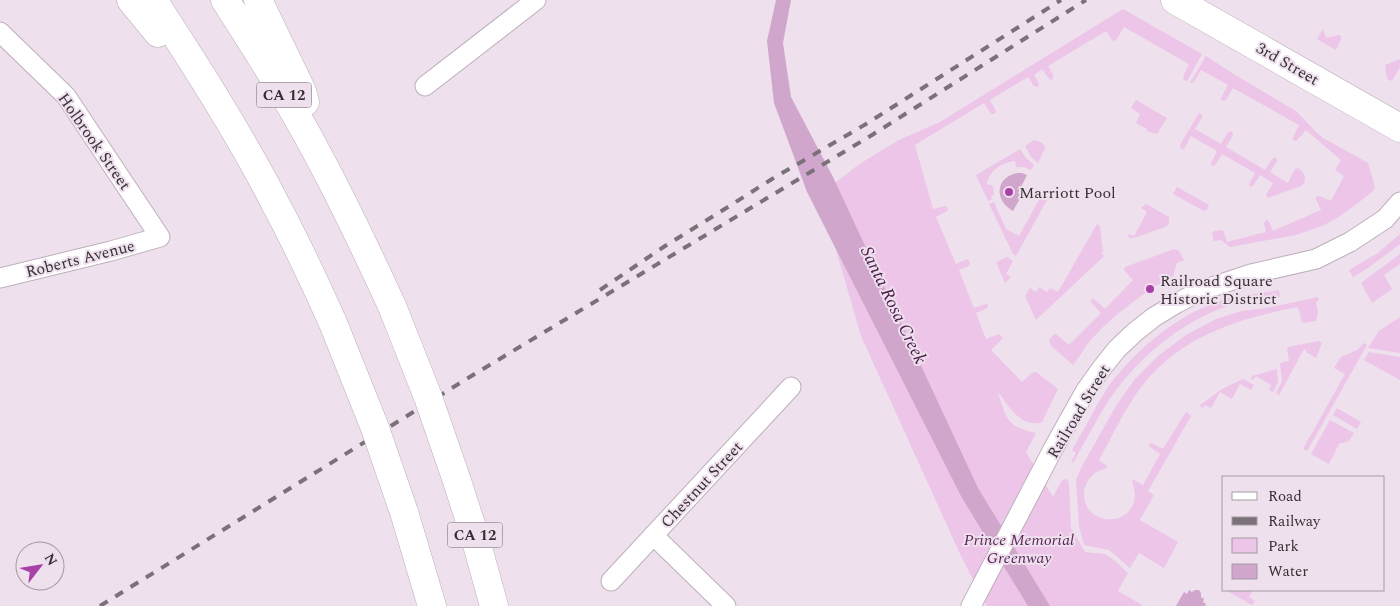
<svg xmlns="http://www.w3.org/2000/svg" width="1400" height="606" font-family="Spectral,serif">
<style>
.green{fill:#ecc5e8}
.water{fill:#d0a6cd}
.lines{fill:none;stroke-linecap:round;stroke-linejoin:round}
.street-casing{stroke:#bdafbc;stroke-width:21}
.secondary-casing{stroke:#bdafbc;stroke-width:29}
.highway-casing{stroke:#bdafbc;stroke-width:29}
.street{stroke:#fff;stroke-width:19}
.secondary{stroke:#fff;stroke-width:28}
.highway{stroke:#fff;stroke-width:28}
.rail{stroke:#7a7179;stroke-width:4;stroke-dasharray:9 9;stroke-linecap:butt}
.highway-bridge-casing{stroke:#bdafbc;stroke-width:29;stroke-linecap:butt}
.highway-bridge{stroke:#fff;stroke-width:28}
.poi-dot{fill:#a841a5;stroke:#eee0ed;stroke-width:2}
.labels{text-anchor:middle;stroke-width:4;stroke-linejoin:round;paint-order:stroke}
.shield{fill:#eee0ed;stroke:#6d656c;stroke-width:1}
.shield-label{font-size:15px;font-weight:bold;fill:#363035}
.street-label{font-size:16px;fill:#363035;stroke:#eee0ed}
.poi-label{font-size:16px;fill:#363035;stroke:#eee0ed;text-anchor:start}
.park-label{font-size:16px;font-style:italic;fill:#5b2859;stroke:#eee0ed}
.water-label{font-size:18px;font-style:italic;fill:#4b194a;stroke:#eee0ed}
</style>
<rect width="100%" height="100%" fill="#eee0ed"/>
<path class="green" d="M1123 9 1202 54 1187 81 1184 80 1183 77 1189 64 1124 27 1116 40 1114 41 1112 40 1106 31 1048 66 1053 75V79L1050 80 1042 69 1034 75 1039 84 1038 87 1034 86 1028 77 990 100 996 111 995 114H991L984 103 915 145 933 209 945 206 948 208 947 211 936 217 956 264 967 259 970 262 969 266 959 270 974 308 986 304 988 305 987 308 976 313 986 339 999 334 1003 338 991 350 1022 382 1032 373 1036 372 1058 389 1042 422C1021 429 1008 405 998 392 1006 419 1007 427 1036 433L1026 452 1053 497 1062 480 1067 479 1069 483 1071 528 1085 552 1104 554 1113 559 1128 573 1118 591 1142 605V606H987L961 556 861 336 820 195 858 165 884 149 899 140 940 122Z
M1323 29 1326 38 1338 35 1341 36V39L1336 50 1317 39Z
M1206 56 1235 75 1296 111 1317 133 1323 138 1368 163 1375 187 1373 191 1358 203 1337 218 1322 226 1296 235 1230 247 1221 240 1214 241 1212 234 1214 231 1223 230 1227 242 1266 232 1264 223 1266 220H1268L1273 231 1321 210 1316 199V197L1320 196 1331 201 1344 176 1335 170 1341 160 1306 130 1296 141 1293 140V137L1299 125 1233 88 1226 100 1222 101 1221 98 1228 85 1201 70 1193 83H1190Z
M1400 59V67L1392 81 1387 79 1385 65Z
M1136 100 1167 118 1157 134 1146 131 1147 129 1136 123 1140 114 1131 108Z
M1199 113 1202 115V117L1195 129 1221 144 1228 132 1232 131 1233 135 1226 147 1265 170 1272 159 1276 157 1277 161 1270 172 1288 183 1295 169 1298 168C1304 172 1306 176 1304 183L1301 186 1268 198 1266 195 1273 183 1260 175 1253 186 1250 187 1249 184 1255 173 1222 154 1215 165 1212 166 1211 163 1217 151 1191 136 1184 149H1181L1180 145Z
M1034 140C1040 142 1046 143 1045 150H1044L1038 163 1031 157 1025 146Z
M1020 149 1025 157 1034 165 1031 170 1024 167H1016L1015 161C1002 162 989 171 987 184L993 186 994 195 991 196 992 199 988 201 976 175Z
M1177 187 1209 205 1206 211 1202 210 1173 194Z
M1041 196 1047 200 1016 256 1013 254 989 204 994 202 1006 229 1019 236Z
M1146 204 1169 217V224L1165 227 1134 238H1129L1128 234 1134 236 1147 212 1141 208Z
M1097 224 1100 226 1103 252 1101 253 1104 256 1036 320 1025 296 1030 288 1036 292 1039 287 1047 292 1050 288 1058 292Z
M1400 234V244L1368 268 1353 277 1349 270 1378 253Z
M1174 249 1179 251 1184 260 1177 263 1173 276C1144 292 1107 319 1086 346 1082 352 1078 359 1073 365L1051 346 1049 340 1054 334H1056L1069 345 1101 313 1091 302V299H1094L1105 309 1133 280 1124 270 1125 267Z
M1400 254V264L1384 275 1392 289 1372 303 1361 283Z
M1007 257 1013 261 1006 274 1011 277 1005 283 996 262Z
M1279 290 1280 297C1264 300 1243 301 1227 306 1179 323 1138 358 1109 400 1096 420 1085 442 1073 463L1071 462 1076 453 1072 450C1084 430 1094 409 1106 390 1135 349 1181 311 1230 298 1246 294 1263 294 1279 290Z
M1318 297 1319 300 1316 302 1318 313 1316 321 1303 323 1302 322 1298 307C1236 319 1178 337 1139 390 1123 412 1112 437 1099 460L1108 467C1104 470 1098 470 1094 474 1088 479 1084 486 1084 494 1084 527 1133 528 1135 496 1135 490 1133 485 1132 480H1134L1143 485 1160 454 1150 447 1149 444 1152 443 1163 449 1186 412 1191 416 1148 491 1154 495 1140 520 1178 542 1164 568 1139 553 1130 568 1109 550 1084 545 1079 526 1076 480 1081 468 1116 406 1135 379 1158 356 1186 335 1216 319 1242 311 1266 308Z
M1400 317V353L1368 348 1379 331Z
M1319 341 1322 343 1316 358 1306 352V350L1304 349 1279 395 1276 393 1282 381 1280 363 1289 361 1287 349 1288 347Z
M1364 343 1367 345 1307 451 1303 449 1345 374 1334 368 1341 357 1357 350Z
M1369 352 1400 357V380L1364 360Z
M1277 369 1278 382 1273 392 1269 390 1271 385 1256 376 1253 380 1251 379 1252 376Z
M1243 379 1254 385 1251 390 1240 384 1232 399 1220 392 1211 408 1205 405 1203 408 1199 406 1222 389Z
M1337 408 1361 422 1357 429 1333 415Z
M1330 420 1354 433 1349 441 1339 444 1329 464 1311 454Z
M1225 590H1253L1249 597 1255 601 1252 605Z"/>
<path class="water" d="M776 0H791L783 43 791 97 833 177 978 488 1050 606H1028L962 498 807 192 774 103 767 41Z
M1017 173H1022L1027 175 1018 193 1022 195 1013 211C994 200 995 178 1017 173Z
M1189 590 1192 592 1195 590H1199L1201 593V597L1204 599 1203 602 1206 604 1205 606H1176L1184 592 1187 594Z"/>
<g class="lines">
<g class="street-casing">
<path id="street" d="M0 32 66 96 160 237 111 251 0 278
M425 86 536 0
M653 535 726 606
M611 581 791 387
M971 606 1053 449 1086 390 1101 369 1117 349 1135 332 1154 317 1177 303 1200 291 1251 274 1316 259 1350 242 1385 219 1400 202"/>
</g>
<g class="secondary-casing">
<path id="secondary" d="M1175 0 1400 128"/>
</g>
<g class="highway-casing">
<path id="highway" d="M131 0 158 33
M153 0C196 66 239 133 275 203 296 242 315 283 333 323
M225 0C257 50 289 100 317 153 344 203 368 254 392 306
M258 0 302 91 305 102
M457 481 475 537 494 606
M404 512 432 606"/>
</g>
<use href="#street" class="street"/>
<use href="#secondary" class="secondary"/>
<use href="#highway" class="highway"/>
<path class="rail" d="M600 290 665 246 720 212 772 179 866 124 1061 0
M100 606 473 375 872 135 1086 0"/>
<g class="highway-bridge-casing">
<path id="highway-bridge" d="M392 306 428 397 457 481
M333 323 375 428 404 512"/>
</g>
<use href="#highway-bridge" class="highway-bridge"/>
</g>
<g class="poi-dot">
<circle cx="1009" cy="192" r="5"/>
<circle cx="1150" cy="289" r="5"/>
</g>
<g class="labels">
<g class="shield">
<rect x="256.5" y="82.5" width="55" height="25" rx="4"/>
<rect x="447.5" y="522.5" width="55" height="25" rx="4"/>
</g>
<g class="shield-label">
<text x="284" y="100">CA 12</text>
<text x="475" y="540">CA 12</text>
</g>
<g class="street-label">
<text transform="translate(1288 63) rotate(30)" y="6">3rd Street</text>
<text transform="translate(95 141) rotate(55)" y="6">Holbrook Street</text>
<text transform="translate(80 258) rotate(-14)" y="6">Roberts Avenue</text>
<text transform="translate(1078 411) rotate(-59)" y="6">Railroad Street</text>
<text transform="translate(701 484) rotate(-47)" y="6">Chestnut Street</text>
</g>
<g class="poi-label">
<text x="1019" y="198">Marriott Pool</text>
<text x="1160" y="286">Railroad Square<tspan x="1160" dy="18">Historic District</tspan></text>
</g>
<g class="park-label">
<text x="1019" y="545">Prince Memorial<tspan x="1019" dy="18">Greenway</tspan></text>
</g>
<g class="water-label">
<text transform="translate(894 305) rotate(64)" y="6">Santa Rosa Creek</text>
</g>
</g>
<rect x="1222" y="476" width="162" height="115" fill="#eee0ed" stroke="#a49aa3"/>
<rect x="1232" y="492" width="25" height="8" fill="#ffffff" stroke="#a49aa3"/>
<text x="1268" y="501" font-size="15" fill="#363035">Road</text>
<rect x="1232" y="517" width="25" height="8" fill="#7a7179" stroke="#a49aa3"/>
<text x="1268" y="526" font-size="15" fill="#363035">Railway</text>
<rect x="1232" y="538" width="25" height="15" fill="#ecc5e8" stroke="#a49aa3"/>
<text x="1268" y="551" font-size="15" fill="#363035">Park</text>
<rect x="1232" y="564" width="25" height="15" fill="#d0a6cd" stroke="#a49aa3"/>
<text x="1268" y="576" font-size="15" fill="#363035">Water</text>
<g transform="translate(40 566) rotate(59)"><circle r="24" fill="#eee0ed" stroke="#a49aa3"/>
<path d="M0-4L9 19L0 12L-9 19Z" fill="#a841a5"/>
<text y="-8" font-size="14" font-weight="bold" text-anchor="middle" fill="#363035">N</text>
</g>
</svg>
